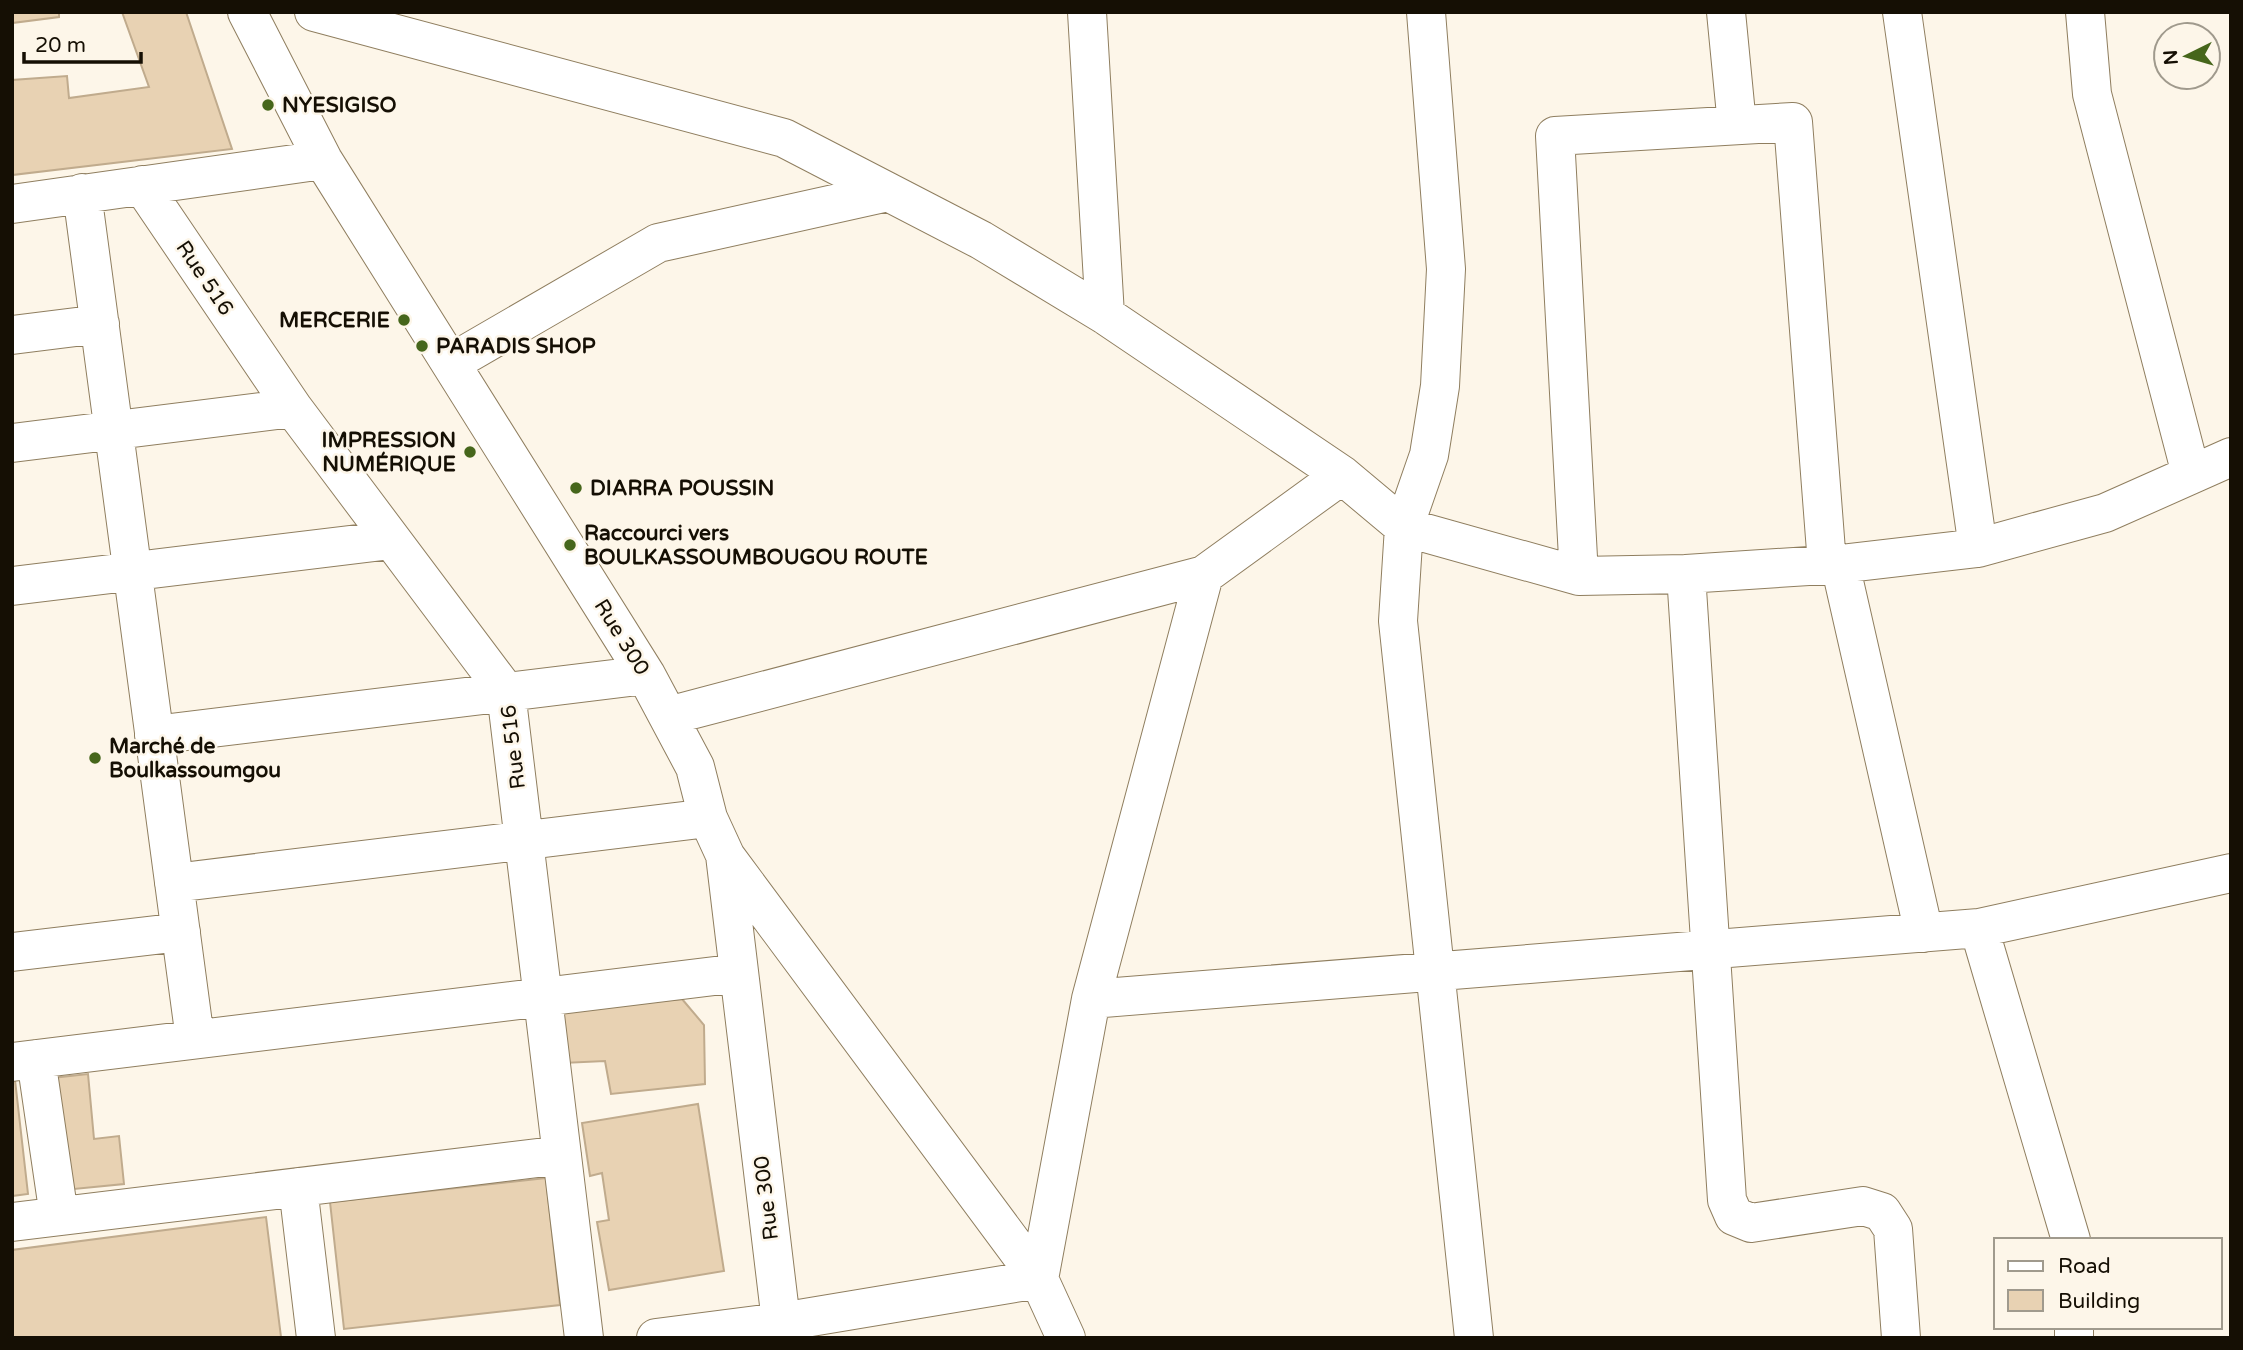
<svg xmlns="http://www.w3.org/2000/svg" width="2243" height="1350" font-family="'Varela Round',sans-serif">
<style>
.building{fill:#e8d2b3;stroke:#c0ab8d;stroke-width:2}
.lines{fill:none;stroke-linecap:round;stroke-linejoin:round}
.minor-casing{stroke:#8f7e5f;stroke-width:40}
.minor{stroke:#fff;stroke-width:38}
.poi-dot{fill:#46661b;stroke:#fdf6e9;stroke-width:2.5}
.labels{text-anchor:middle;stroke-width:5;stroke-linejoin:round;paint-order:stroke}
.poi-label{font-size:21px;font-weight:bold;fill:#150f04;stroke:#fdf6e9;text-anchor:start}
.street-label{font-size:21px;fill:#150f04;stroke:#fdf6e9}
</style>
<rect width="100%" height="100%" fill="#fdf6e9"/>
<path class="building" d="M12 12H59V17L12 23Z
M122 12H186L232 149 12 175V80L67 76 69 98 149 87Z
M682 999 704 1025 705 1084 611 1094 605 1061 563 1063 559 1010Z
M88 1074 94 1139 119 1136 124 1184 64 1190 52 1078Z
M12 1080H15L28 1194 12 1196Z
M698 1104 724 1271 609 1290 597 1222 609 1220 602 1173 590 1176 582 1123Z
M546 1178 560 1305 344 1329 330 1202Z
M266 1217 281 1337 12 1338V1250Z"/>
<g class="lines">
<g class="minor-casing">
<path id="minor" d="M247 12 323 160 646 675 695 767 708 818 725 855 783 1338
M314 12 784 138 981 240 1105 315 1342 475 1404 527 1579 576 1686 574 1840 564 1978 548 2105 513 2231 457
M1087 12 1105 315
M1426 12 1446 269 1440 386 1429 455 1404 527 1398 621 1474 1338
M1726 12 1737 125
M1902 12 1978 548
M2085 12 2092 94 2191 474
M142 185 293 408 506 692 584 1338
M82 193 195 1039
M12 204 323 160
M12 335 100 324
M451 363 658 243 888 192
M12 443 293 408
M1840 564 1924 933
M1686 574 1727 1200 1734 1216 1751 1223 1863 1206 1882 1212 1893 1229 1901 1338
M1579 576 1555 136 1793 122 1827 564
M12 586 391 540
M668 716 1204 575
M154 735 646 675
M726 857 1039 1279 1066 1338
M174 883 708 818
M1979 928 2071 1240
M12 952 181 932
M1091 999 1979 928 2231 873
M36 1059 59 1216
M12 1062 739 973
M298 1187 316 1338
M12 1222 562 1155
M656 1338 781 1322 1039 1279 1091 999 1204 575 1342 475
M2074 1338V1327"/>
</g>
<use href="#minor" class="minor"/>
</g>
<g class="poi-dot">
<circle cx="268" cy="105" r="7"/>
<circle cx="404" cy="320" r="7"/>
<circle cx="422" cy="346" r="7"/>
<circle cx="470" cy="452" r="7"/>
<circle cx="576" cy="488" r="7"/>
<circle cx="570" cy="545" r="7"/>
<circle cx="95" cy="758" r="7"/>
</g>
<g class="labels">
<g class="poi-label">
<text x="282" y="112">NYESIGISO</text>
<text x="390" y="327" text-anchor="end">MERCERIE</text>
<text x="436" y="353">PARADIS SHOP</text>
<text x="456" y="447" text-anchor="end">IMPRESSION<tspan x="456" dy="24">NUMÉRIQUE</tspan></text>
<text x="590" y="495">DIARRA POUSSIN</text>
<text x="584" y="540">Raccourci vers<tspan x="584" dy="24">BOULKASSOUMBOUGOU ROUTE</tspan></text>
<text x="109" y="753">Marché de<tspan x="109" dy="24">Boulkassoumgou</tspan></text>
</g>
<g class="street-label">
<text transform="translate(205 278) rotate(56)" y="7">Rue 516</text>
<text transform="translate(622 637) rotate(58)" y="7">Rue 300</text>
<text transform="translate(513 747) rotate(-97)" y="7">Rue 516</text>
<text transform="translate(766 1198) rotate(-97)" y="7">Rue 300</text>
</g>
</g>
<rect width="2243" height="1350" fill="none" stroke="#150f04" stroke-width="28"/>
<rect x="1994" y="1238" width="228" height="91" fill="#fdf6e9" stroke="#a09a8d" stroke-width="2"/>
<rect x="2008" y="1261" width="35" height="10" fill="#ffffff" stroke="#a09a8d" stroke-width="2"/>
<text x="2058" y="1273" font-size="21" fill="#150f04">Road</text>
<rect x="2008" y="1290" width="35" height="21" fill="#e8d2b3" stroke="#a09a8d" stroke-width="2"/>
<text x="2058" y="1308" font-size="21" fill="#150f04">Building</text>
<g transform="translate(2187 56) rotate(265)"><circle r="33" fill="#fdf6e9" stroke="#a09a8d" stroke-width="2"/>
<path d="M0-5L12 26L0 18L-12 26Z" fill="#46661b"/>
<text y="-10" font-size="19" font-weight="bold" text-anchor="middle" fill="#150f04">N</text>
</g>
<path d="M24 52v10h117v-10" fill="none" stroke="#150f04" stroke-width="3.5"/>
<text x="35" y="52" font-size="21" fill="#150f04" stroke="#fdf6e9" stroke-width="5" paint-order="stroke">20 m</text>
</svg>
